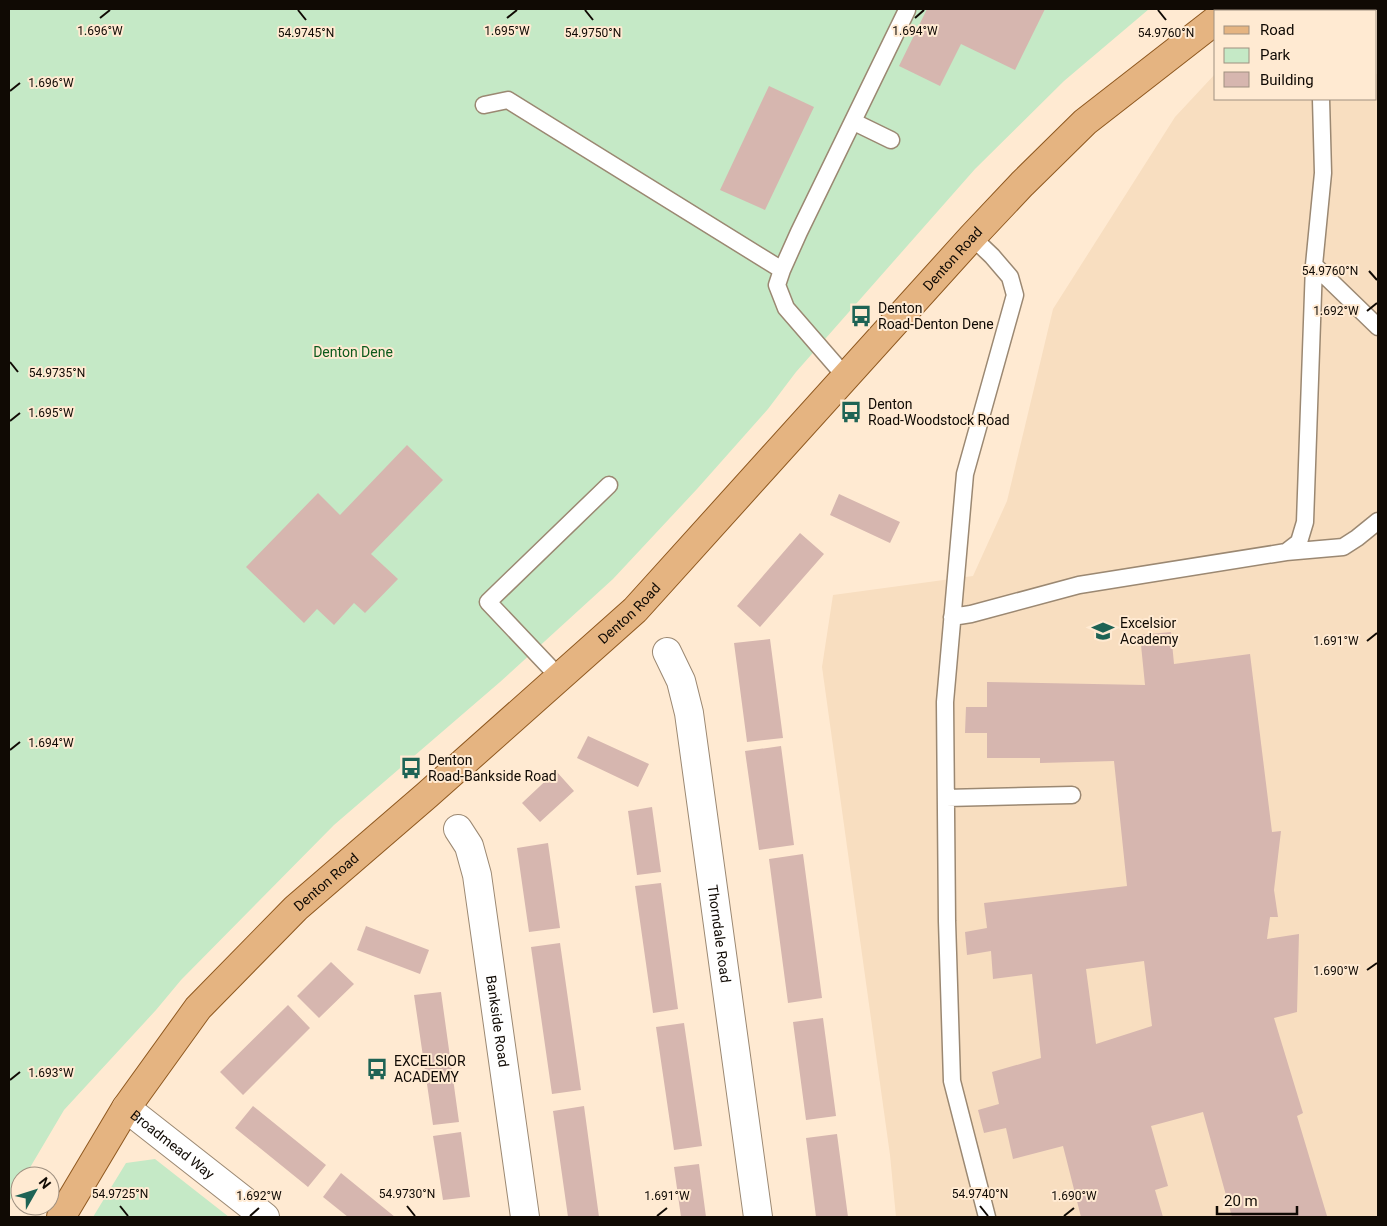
<svg xmlns="http://www.w3.org/2000/svg" width="1387" height="1226" font-family="Roboto,sans-serif">
<style>
.built{fill:#f8dec0}
.green{fill:#c5e9c6}
.building{fill:#d6b6af;fill-rule:evenodd}
.lines{fill:none;stroke-linecap:round;stroke-linejoin:round}
.service-casing{stroke:#9b8872;stroke-width:19}
.minor-casing{stroke:#9b8872;stroke-width:30}
.primary-casing{stroke:#8f581f;stroke-width:30}
.service{stroke:#fff;stroke-width:16}
.minor{stroke:#fff;stroke-width:28}
.primary{stroke:#e5b481;stroke-width:28}
.ticks{fill:none;stroke:#100a04;stroke-width:2}
.labels{text-anchor:middle;stroke-width:4;stroke-linejoin:round;paint-order:stroke}
.street-label{font-size:14px;fill:#100a04;stroke:#ffead2}
.poi-label{font-size:14px;fill:#100a04;stroke:#ffead2;text-anchor:start}
.park-label{font-size:14px;fill:#0d5a1c;stroke:#ffead2}
.ticks-label{font-size:12px;text-anchor:middle;fill:#100a04;stroke:#ffead2;stroke-width:4;stroke-linejoin:round;paint-order:stroke}
</style>
<rect width="100%" height="100%" fill="#ffead2"/>
<path class="built" d="M1216 73V99H1376V74H1378V1217H896L890 1155 822 667 833 595 973 576 1007 501 1053 309 1175 117Z"/>
<path class="green" d="M9 9H1149L1064 81 975 169 796 372 768 409 697 489 613 579 500 682 334 825 181 980 156 1010 64 1110 25 1176H20V1183L9 1202Z
M155 1159 229 1217H93L126 1163Z"/>
<path class="building" d="M927 9H1045L1015 70 961 44 940 86 899 66Z
M769 86 814 107 765 210 720 190Z
M407 445 443 480 371 554 398 579 365 613 354 603 334 625 317 609 304 623 246 567 318 493 340 515Z
M839 494 900 522 890 543 830 515Z
M800 533 824 554 760 627 737 606Z
M1171 632 1174 664 1250 654 1272 832 1281 831 1274 890 1278 917H1270L1267 939 1299 934 1297 1012 1274 1018 1303 1113 1297 1116 1327 1216 1322 1217H1232L1203 1112 1151 1126 1168 1186 1155 1190 1163 1217H1081L1063 1146 1013 1159 1006 1128 984 1133 978 1110 999 1104 992 1072 1041 1058 1032 974 993 979 991 951 967 955 965 932 987 928 984 903 1127 886 1114 761 1040 763V758H987V733H965L966 707H987V682L1145 685 1140 635ZM1144 961 1152 1026 1096 1044 1086 969Z
M770 639 783 738 747 742 734 643Z
M588 736 649 764 638 787 577 758Z
M781 746 794 845 759 850 745 751Z
M556 771 574 791 540 822 522 803Z
M652 807 661 872 637 875 628 811Z
M548 843 560 928 529 932 517 848Z
M803 854 822 998 788 1003 769 859Z
M661 883 678 1009 653 1013 635 886Z
M366 926 429 950 420 974 357 950Z
M560 943 581 1090 552 1094 531 947Z
M331 962 354 984 319 1018 297 996Z
M441 992 459 1122 433 1125 414 995Z
M288 1005 310 1028 243 1095 220 1072Z
M823 1018 836 1116 806 1120 793 1022Z
M684 1023 702 1146 674 1150 656 1027Z
M253 1106 326 1165 308 1187 235 1128Z
M584 1106 599 1217H568L553 1111Z
M461 1132 470 1197 443 1200 433 1136Z
M837 1134 848 1217H816L806 1138Z
M699 1164 706 1217H681L674 1167Z
M341 1173 395 1217H348L323 1197Z"/>
<g class="lines">
<g class="service-casing">
<path id="service" d="M1318 9V11
M484 105 508 100 782 270
M854 122 891 140
M972 237 992 256 1010 277 1015 295 965 474 945 702 947 921 952 1081 987 1217
M1314 265 1378 327
M845 376 786 308 777 285 782 270 799 232 907 10
M1286 552 1343 547 1357 538 1378 521
M952 617 971 614 1079 585 1286 552 1299 542 1305 522 1314 265 1323 173 1321 99
M559 677 488 602 609 485
M946 798 1072 795"/>
</g>
<g class="minor-casing">
<g id="minor">
<path id="s1" d="M667 652 681 681 689 713 758 1217"/>
<path id="s2" d="M458 829 469 846 477 875 525 1217"/>
<path id="s3" d="M126 1108 265 1217"/>
</g>
</g>
<g class="primary-casing">
<g id="primary">
<path id="s4" d="M61 1217 126 1108 198 1008 296 908 427 795 635 610 972 237 1022 184 1085 122 1216 20"/>
</g>
</g>
<use href="#service" class="service"/>
<use href="#minor" class="minor"/>
<use href="#primary" class="primary"/>
</g>
<path class="ticks" d="M298 10 306 20M585 10 593 20M1158 10 1166 20M100 18 110 10M507 18 517 10M915 18 924 10M10 91 20 83M1369 271 1377 280M1367 311 1377 303M10 362 18 372M10 421 20 413M1367 641 1377 633M10 750 20 742M1367 970 1377 963M10 1080 20 1072M120 1206 128 1216M407 1206 415 1216M980 1206 988 1216M250 1216 259 1208M657 1216 667 1208M1064 1216 1074 1208"/>
<defs>
<g id="bus-bare" transform="scale(1.725)"><path d="M-5-6H5V4H4V6H2V4H-2V6H-4V4H-5ZM-3.5-4V0h7V-4ZM-3.5 1.2v1.5H-2V1.2ZM2 1.2v1.5H3.5V1.2Z" fill="#1e6355" stroke="#ffead2" stroke-width="2.5" paint-order="stroke"/></g>
<g id="school-bare" transform="scale(1.725)"><path d="M0-5L7-2L0 1L-7-2ZM-4 1L0 2.5L4 1V4Q0 6-4 4Z" fill="#1e6355" stroke="#ffead2" stroke-width="2.5" paint-order="stroke"/></g>
</defs>
<g fill-rule="evenodd">
<use href="#bus-bare" x="861" y="316"/>
<use href="#bus-bare" x="851" y="412"/>
<use href="#school-bare" x="1103" y="631"/>
<use href="#bus-bare" x="411" y="768"/>
<use href="#bus-bare" x="377" y="1069"/>
</g>
<g class="labels">
<g class="street-label">
<text dy="5" stroke="none"><textPath href="#s4" startOffset="1315">Denton Road</textPath></text>
<text dy="5" stroke="none"><textPath href="#s4" startOffset="835">Denton Road</textPath></text>
<text dy="5" stroke="none"><textPath href="#s4" startOffset="430">Denton Road</textPath></text>
<text dy="5" stroke="none"><textPath href="#s1" startOffset="288">Thorndale Road</textPath></text>
<text dy="5" stroke="none"><textPath href="#s2" startOffset="198">Bankside Road</textPath></text>
<text dy="5" stroke="none"><textPath href="#s3" startOffset="59">Broadmead Way</textPath></text>
</g>
<g class="poi-label">
<text x="878" y="313">Denton<tspan x="878" dy="16">Road-Denton Dene</tspan></text>
<text x="868" y="409">Denton<tspan x="868" dy="16">Road-Woodstock Road</tspan></text>
<text x="1120" y="628">Excelsior<tspan x="1120" dy="16">Academy</tspan></text>
<text x="428" y="765">Denton<tspan x="428" dy="16">Road-Bankside Road</tspan></text>
<text x="394" y="1066">EXCELSIOR<tspan x="394" dy="16">ACADEMY</tspan></text>
</g>
<g class="park-label">
<text x="353" y="357">Denton Dene</text>
</g>
</g>
<g class="ticks-label">
<text x="100" y="35">1.696°W</text>
<text x="507" y="35">1.695°W</text>
<text x="915" y="35">1.694°W</text>
<text x="306" y="37">54.9745°N</text>
<text x="593" y="37">54.9750°N</text>
<text x="1166" y="37">54.9760°N</text>
<text x="51" y="87">1.696°W</text>
<text x="1330" y="275">54.9760°N</text>
<text x="1336" y="315">1.692°W</text>
<text x="57" y="377">54.9735°N</text>
<text x="51" y="417">1.695°W</text>
<text x="1336" y="645">1.691°W</text>
<text x="51" y="747">1.694°W</text>
<text x="1336" y="975">1.690°W</text>
<text x="51" y="1077">1.693°W</text>
<text x="120" y="1198">54.9725°N</text>
<text x="407" y="1198">54.9730°N</text>
<text x="980" y="1198">54.9740°N</text>
<text x="259" y="1200">1.692°W</text>
<text x="667" y="1200">1.691°W</text>
<text x="1074" y="1200">1.690°W</text>
</g>
<rect width="1387" height="1226" fill="none" stroke="#100a04" stroke-width="20"/>
<rect x="1214" y="10" width="162" height="90" fill="#ffead2" stroke="#9f9080"/>
<rect x="1224" y="26" width="25" height="8" fill="#e5b481" stroke="#9f9080"/>
<text x="1260" y="35" font-size="15" fill="#100a04">Road</text>
<rect x="1224" y="48" width="25" height="15" fill="#c5e9c6" stroke="#9f9080"/>
<text x="1260" y="60" font-size="15" fill="#100a04">Park</text>
<rect x="1224" y="72" width="25" height="15" fill="#d6b6af" stroke="#9f9080"/>
<text x="1260" y="85" font-size="15" fill="#100a04">Building</text>
<g transform="translate(35 1191) rotate(51)"><circle r="24" fill="#ffead2" stroke="#9f9080"/>
<path d="M0-4L9 19L0 12L-9 19Z" fill="#1e6355"/>
<text y="-8" font-size="14" font-weight="bold" text-anchor="middle" fill="#100a04">N</text>
</g>
<path d="M1217 1206v8h80v-8" fill="none" stroke="#100a04" stroke-width="2.5"/>
<text x="1224" y="1206" font-size="15" fill="#100a04" stroke="#ffead2" stroke-width="4" paint-order="stroke">20 m</text>
</svg>
